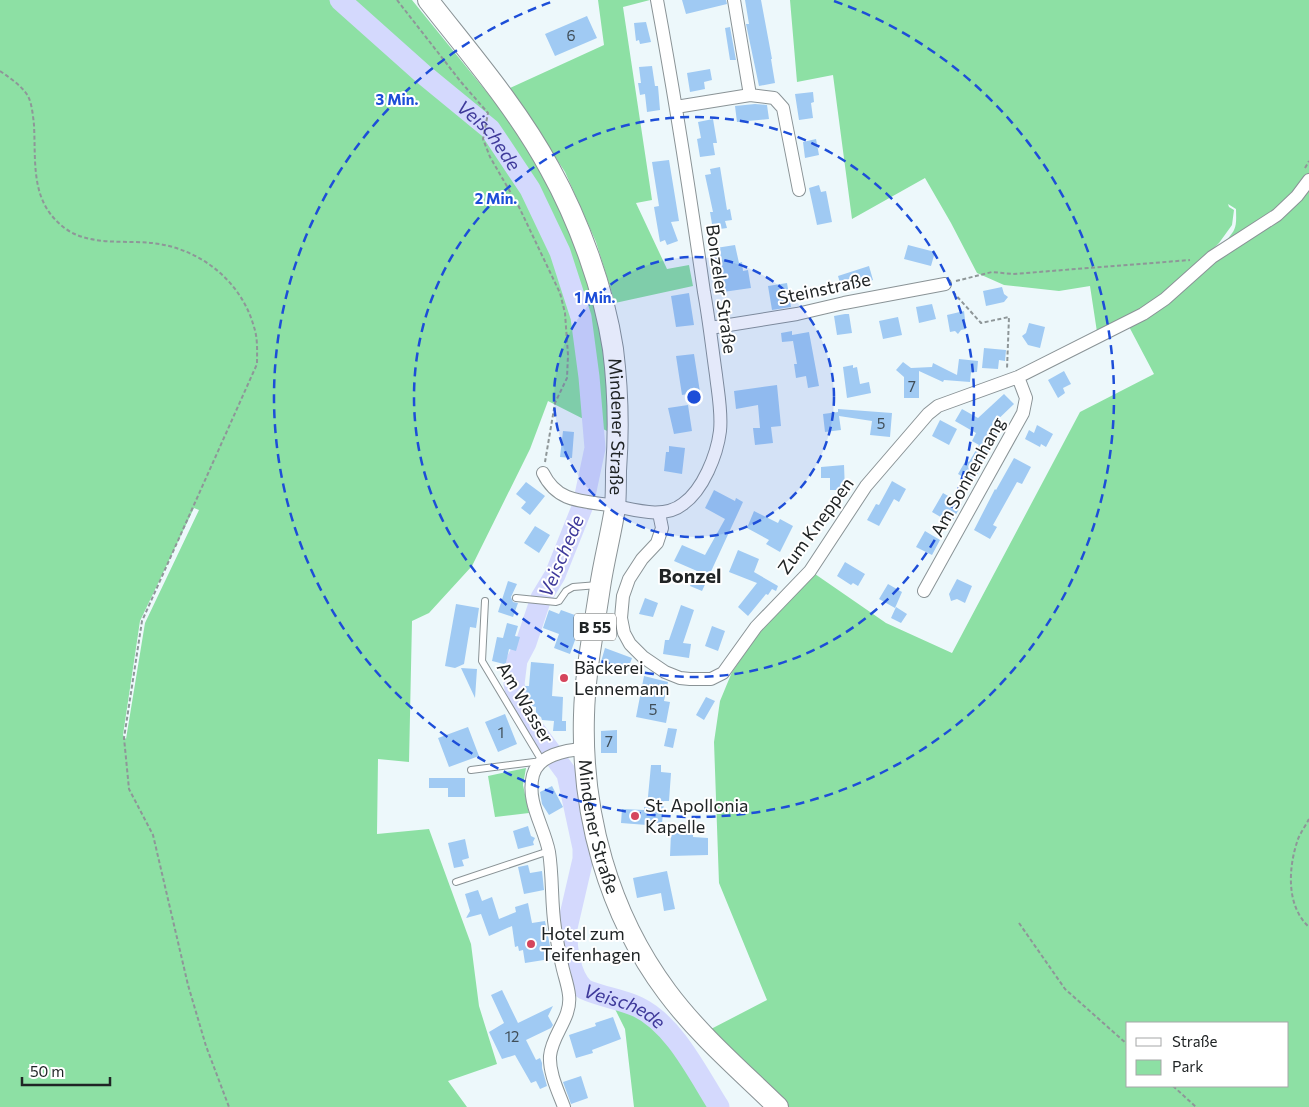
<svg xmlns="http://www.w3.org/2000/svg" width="1309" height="1107" font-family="Commissioner,sans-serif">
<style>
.green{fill:#8de0a4;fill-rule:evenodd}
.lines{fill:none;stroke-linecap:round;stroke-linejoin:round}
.river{stroke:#d4d9fd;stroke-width:21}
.building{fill:#a0caf3}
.lane-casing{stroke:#8a9396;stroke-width:8}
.street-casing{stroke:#8a9396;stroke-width:14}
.primary-casing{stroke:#8a9396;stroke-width:22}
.path{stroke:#8e9698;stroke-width:2;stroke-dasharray:4 2.5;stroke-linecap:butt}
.lane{stroke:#fff;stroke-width:6}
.street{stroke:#fff;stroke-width:12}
.primary{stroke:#fff;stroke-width:20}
.ring{fill:none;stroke:#1d4ed8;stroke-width:2.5;stroke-dasharray:9 6}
.poi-dot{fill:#d5455c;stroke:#fff;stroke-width:2}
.labels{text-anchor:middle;stroke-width:4;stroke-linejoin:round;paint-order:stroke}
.number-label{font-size:15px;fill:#404e58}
.shield{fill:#fff;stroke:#636666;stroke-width:1}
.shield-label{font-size:16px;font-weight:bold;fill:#202425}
.street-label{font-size:18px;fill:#202425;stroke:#fff}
.poi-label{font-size:18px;fill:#202425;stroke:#fff;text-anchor:start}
.water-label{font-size:19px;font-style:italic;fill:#3f3a9b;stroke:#fff}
.quarter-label{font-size:20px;font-weight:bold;fill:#202425;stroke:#fff}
.centre{fill:#1d4ed8;stroke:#fff;stroke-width:2.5}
.ring-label{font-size:15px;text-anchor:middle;font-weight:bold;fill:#1d4ed8;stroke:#fff;stroke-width:4;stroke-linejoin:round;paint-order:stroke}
</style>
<rect width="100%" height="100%" fill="#edf8fb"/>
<path class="green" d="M0 0H412L494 101 523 139 568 221 587 273 608 360 609 432 548 401 530 449 472 566 429 613 412 621 409 762 378 759 377 834 429 829 471 944 479 1006 497 1064 448 1081 467 1107H0ZM194 508 199 510 145 623 126 739 123 735 140 621Z
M598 0H650L623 7 652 200 636 203 667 269 689 265 693 286 615 303 596 242 565 172 510 88 604 45Z
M790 0H1309V173C1290 205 1260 222 1229 241H1227C1229 236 1232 234 1234 230 1237 224 1236 216 1236 209L1228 204 1229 207 1234 210 1232 225 1219 243 1188 274 1197 276C1234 245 1279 226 1309 187V1107H789L711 1029 767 1000 719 883 714 742 720 701 732 672 759 633 815 574 886 623 952 653 1080 412 1154 374 1125 319 1097 332 1090 286 1059 291 1004 285 977 273 951 223 925 178 852 219 833 75 797 82ZM1128 1023H1288V1086H1128Z
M526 768 523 785 529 813 495 817 488 776Z
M614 1007 641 1011 687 1059 716 1107H634L625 1029Z"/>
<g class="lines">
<path class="river" id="s1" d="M340 0 423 74 490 129 530 189 560 252 581 317 589 377 595 448 583 505 555 575 541 598 526 643 517 660 514 684 520 710 567 774 583 848V859L567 928C566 946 570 976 584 989 601 997 621 999 638 1007 674 1024 698 1074 719 1107"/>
</g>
<path class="building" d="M682 0H726L727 4 686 14Z
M745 0H761L772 59H771L775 83 759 86 746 24H749Z
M587 16 597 38 555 56 545 34Z
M646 22 651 42 640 44 639 40 636 41 634 23Z
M730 27 736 60H730L725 28Z
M652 66 655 86H658L660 110 647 112 645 94 640 95 638 83H641L639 67Z
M710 69 712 80 704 82 705 89 690 92 687 73Z
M813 92 814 102 811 103 813 118 799 120 795 94Z
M755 104 767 105 769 119 737 122 735 106Z
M713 119 717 143H713L715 155 700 157 697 139 701 138 698 122Z
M816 139 819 155 805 158 803 142Z
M669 160 679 221 671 222 678 241 667 245 665 240 660 242 654 207 659 206 652 162Z
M720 167 727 210 730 209 732 220 725 221 727 228 713 230 710 212H713L705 175 711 174 710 169Z
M819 185 821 192 826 191 832 222 817 225 809 188Z
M735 245 739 263 742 262 743 271 748 270 751 288 723 292 716 248Z
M908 245 935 252 931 266 904 259Z
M869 266 873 280 842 290 838 276Z
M787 283 791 307 772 310 768 286Z
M1002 287 1004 294 1008 297 1004 302 986 306 983 291Z
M689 293 694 325 676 327 671 296Z
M932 304 936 319 919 323 916 307Z
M964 311 966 329 961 330 958 334 955 331 950 332 947 315Z
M845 314H849L852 333 837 335 834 316Z
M898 317 902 335 883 339 879 321Z
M1029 323 1045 327 1040 348 1028 345 1022 336 1026 333Z
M792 331V335L809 332 819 386 808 388 806 376 796 378 794 364H797L793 341 782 342 781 333Z
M984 348 1006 350 1005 361 999 360 998 369 982 368Z
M694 354 700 392 682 395 676 356Z
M959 359 978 361 977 372H971L970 382 944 380 943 382 919 371V398H904V377L896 370 903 362 911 368 932 367 933 363 957 375Z
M853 365V368L857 367 860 384 869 382 871 393 847 398 843 367Z
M1064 371 1071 384 1063 388 1065 393 1058 398 1048 380Z
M777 385 781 426 771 427 773 443 755 445 753 428H760L758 405 736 409 734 391Z
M1004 394 1014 404 990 427 999 432 976 477 975 476 972 482 958 474 966 460 969 462 979 445 972 441 976 433 955 421 962 409 978 418Z
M688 405 692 431 674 434 668 408Z
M838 409 892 413 890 437 870 435 872 421 839 416 841 430 825 432 823 414 838 412Z
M940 420 957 429 949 445 932 436Z
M1037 425 1053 434 1046 447 1041 444 1040 447 1025 439 1029 430 1034 433Z
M563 431 574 432 572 458 560 457Z
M669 446 685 448 682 474 664 471 666 452H669Z
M1014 458 1031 467 1022 484 1017 482 993 525 997 527 990 539 974 530 995 489 996 490Z
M844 465 845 490H830V478H821V467Z
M892 481 906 489 899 502 894 499 879 526 867 520 876 504 879 505Z
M526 482 545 496 530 515 521 508 526 502 516 494Z
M714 490 735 501 736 498 743 502 702 591 690 586 697 571 674 561 682 545 705 555 725 519 705 508Z
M943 493 962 504 951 523 932 512Z
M754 511 778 523 780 519 793 526 780 552 766 544 769 540 747 528Z
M535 526 550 535 539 553 524 543Z
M925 531 940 540 932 555 916 547Z
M738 550 759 559 754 572 778 586 776 591 772 589 768 595 766 594 748 616 738 607 757 583 729 572Z
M845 562 865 574 858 586 853 583 851 585 837 576Z
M957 579 972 586 965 603 957 599 951 601 949 594Z
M508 581 517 584 511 597 513 602 518 603 513 617 498 612Z
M888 584 902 592 895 608 879 599Z
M645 598 658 603 653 617 639 614Z
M456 604 479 608 476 628 470 627 464 664 455 668 445 666Z
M681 605 694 610 683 643 691 644 689 658 663 654 665 640H669Z
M896 607 907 614 901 623 891 618Z
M549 610 559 614 561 610 583 618 570 654 554 648 559 634 543 628Z
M507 623 518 626 515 636 520 637 516 651 509 649 506 663 504 664 492 661 497 637 503 638Z
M712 626 725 631 718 651 705 646Z
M605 648 632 658 627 672 617 669 616 671 600 665Z
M531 662 554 664 552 696 563 697 562 721H566V731H553L554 721 542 720 541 717 536 714V707L532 706 524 686H529Z
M461 668 477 669 475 698Z
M644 676 668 682 664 701 670 702 666 723 636 717Z
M706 697 715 701 704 720 696 715Z
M505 714 517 744 498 752 485 722Z
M468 727 479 756 449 767 438 738Z
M668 728 677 729 673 748 664 746Z
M617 730V753H601V731Z
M651 765H661V772L671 773 669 801H664L662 824 650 822 647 825 621 823 622 809 644 810V807H647Z
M429 778H465V797H448V788H429Z
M552 786 563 807 549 815 542 804 540 792Z
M528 826 531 836 535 838 533 842 534 845 518 849 513 831Z
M671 833H693V837L708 838V855L670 856Z
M465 839 469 858 462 860 464 866 454 868 448 843Z
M528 865 530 873 542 871 544 890 524 894 518 867Z
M667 871 675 909 664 911 661 893 637 898 633 878Z
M478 890 482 901 492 897 499 919 516 912 515 907 528 903 532 923 545 921 551 951 549 952 550 959 525 963 523 950 519 951 518 946 515 947 512 926 489 936 481 914 466 918 470 911 465 894Z
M502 990 518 1023 553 1006 548 1016 553 1025 551 1028 526 1040 536 1060 540 1058 542 1063V1068L547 1086 540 1089 536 1081 531 1083 515 1055 502 1059 489 1032 504 1023 491 995Z
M613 1017 621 1039 592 1050 593 1053 576 1058 569 1035 596 1026 595 1023Z
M581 1076 588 1098 571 1104 563 1082Z"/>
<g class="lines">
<g class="lane-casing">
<path id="lane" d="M516 598 556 602 559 601 566 591 573 587 598 585
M471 770 542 761 482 661 485 601
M456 882 549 851"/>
</g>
<g class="street-casing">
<path id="street" d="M734 0 750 95
M676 107 750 95 774 98 783 108 799 190
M710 328 797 314 844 303 945 284
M543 473C557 502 581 501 610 505 633 509 663 520 683 504 703 490 717 455 720 431 722 412 718 393 716 375 712 347 709 319 704 292 690 194 675 97 657 0
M659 513 662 528 657 543 642 559 629 579 623 596 621 618 624 633 630 644 643 657 665 672 680 678 690 679H711L723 673 756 627 810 571 866 486 928 414 938 406 1018 377 1143 314 1165 299 1212 257 1277 215 1297 196 1309 180
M924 591 1023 413 1026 398 1018 377
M564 1107C558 1091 549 1073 550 1056 552 1034 572 1018 569 995 568 985 564 975 562 965 559 953 557 940 555 928 551 903 553 877 549 852 544 826 526 802 533 775 538 755 566 750 584 749"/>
</g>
<g class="primary-casing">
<g id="primary">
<path id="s2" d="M428 0C471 55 517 108 550 169 579 221 604 290 613 349 618 389 619 430 616 471 616 483 616 496 615 508 611 534 604 560 600 587 594 629 585 672 584 715 581 813 608 913 667 992 699 1035 740 1070 778 1107"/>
</g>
</g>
<path class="path" d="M397 0 461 82 488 113 483 139 490 157 519 207 560 293 565 313 568 355 567 378 555 403 545 462
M0 71C10 78 21 85 28 96 32 104 33 116 34 125 36 165 30 203 66 229 90 246 124 240 152 243 199 248 241 280 254 327 258 339 257 352 257 364L142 621 124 738 129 789 153 835 188 985 206 1046 229 1107
M1305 168 1309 161
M956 281 992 272 1013 274 1190 260
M953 292 981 323 1009 317 1007 369
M1309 819C1306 825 1301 832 1298 839 1288 868 1286 906 1309 927
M1019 923 1065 989 1128 1045
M1173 1086 1196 1107"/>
<use href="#lane" class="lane"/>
<use href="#street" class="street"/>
<use href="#primary" class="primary"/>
</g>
<circle cx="694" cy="397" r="140" fill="#1d4ed8" fill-opacity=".12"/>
<g class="ring">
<circle cx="694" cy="397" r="140"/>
<circle cx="694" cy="397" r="280"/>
<path d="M834 1A420 420 0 1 1 554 1"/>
</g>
<g class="poi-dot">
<circle cx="564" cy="678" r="5"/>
<circle cx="635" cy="816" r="5"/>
<circle cx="531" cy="944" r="5"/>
</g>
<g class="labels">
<g class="number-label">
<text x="571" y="41">6</text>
<text x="912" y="392">7</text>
<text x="881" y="429">5</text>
<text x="653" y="715">5</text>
<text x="501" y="738">1</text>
<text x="609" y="747">7</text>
<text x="512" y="1042">12</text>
</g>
<rect class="shield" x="574" y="613.5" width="42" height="27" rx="4"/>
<g class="shield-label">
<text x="595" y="633">B 55</text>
</g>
<g class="street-label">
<text transform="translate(721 289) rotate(82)" y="6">Bonzeler Straße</text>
<text transform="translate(824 289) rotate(-12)" y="6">Steinstraße</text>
<text dy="6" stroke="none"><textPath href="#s2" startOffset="478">Mindener Straße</textPath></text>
<text transform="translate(968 477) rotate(-61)" y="6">Am Sonnenhang</text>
<text transform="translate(816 526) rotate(-54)" y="6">Zum Kneppen</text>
<text transform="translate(525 703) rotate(59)" y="6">Am Wasser</text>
<text dy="6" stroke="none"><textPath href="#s2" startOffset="882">Mindener Straße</textPath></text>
</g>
<g class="poi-label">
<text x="574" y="674">Bäckerei<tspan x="574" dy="21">Lennemann</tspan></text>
<text x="645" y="812">St. Apollonia<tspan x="645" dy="21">Kapelle</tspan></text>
<text x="541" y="940">Hotel zum<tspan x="541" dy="21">Teifenhagen</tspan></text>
</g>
<g class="water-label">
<text dy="7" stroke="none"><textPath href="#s1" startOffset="202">Veischede</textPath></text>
<text transform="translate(561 556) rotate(-67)" y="7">Veischede</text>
<text dy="7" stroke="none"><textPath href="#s1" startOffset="1164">Veischede</textPath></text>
</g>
<g class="quarter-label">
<text x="690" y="583">Bonzel</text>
</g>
</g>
<circle cx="694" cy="397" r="8" class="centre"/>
<g class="ring-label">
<text x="397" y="105">3 Min.</text>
<text x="496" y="204">2 Min.</text>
<text x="595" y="303">1 Min.</text>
</g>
<rect x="1126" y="1022" width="162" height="65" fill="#ffffff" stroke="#a6a7a8"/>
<rect x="1136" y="1038" width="25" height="8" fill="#ffffff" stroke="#a6a7a8"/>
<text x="1172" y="1047" font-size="15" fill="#202425">Straße</text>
<rect x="1136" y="1060" width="25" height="15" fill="#8de0a4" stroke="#a6a7a8"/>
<text x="1172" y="1072" font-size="15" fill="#202425">Park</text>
<path d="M22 1077v8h88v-8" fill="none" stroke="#202425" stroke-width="2.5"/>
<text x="30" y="1077" font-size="15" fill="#202425" stroke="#ffffff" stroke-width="4" paint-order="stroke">50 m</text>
</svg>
